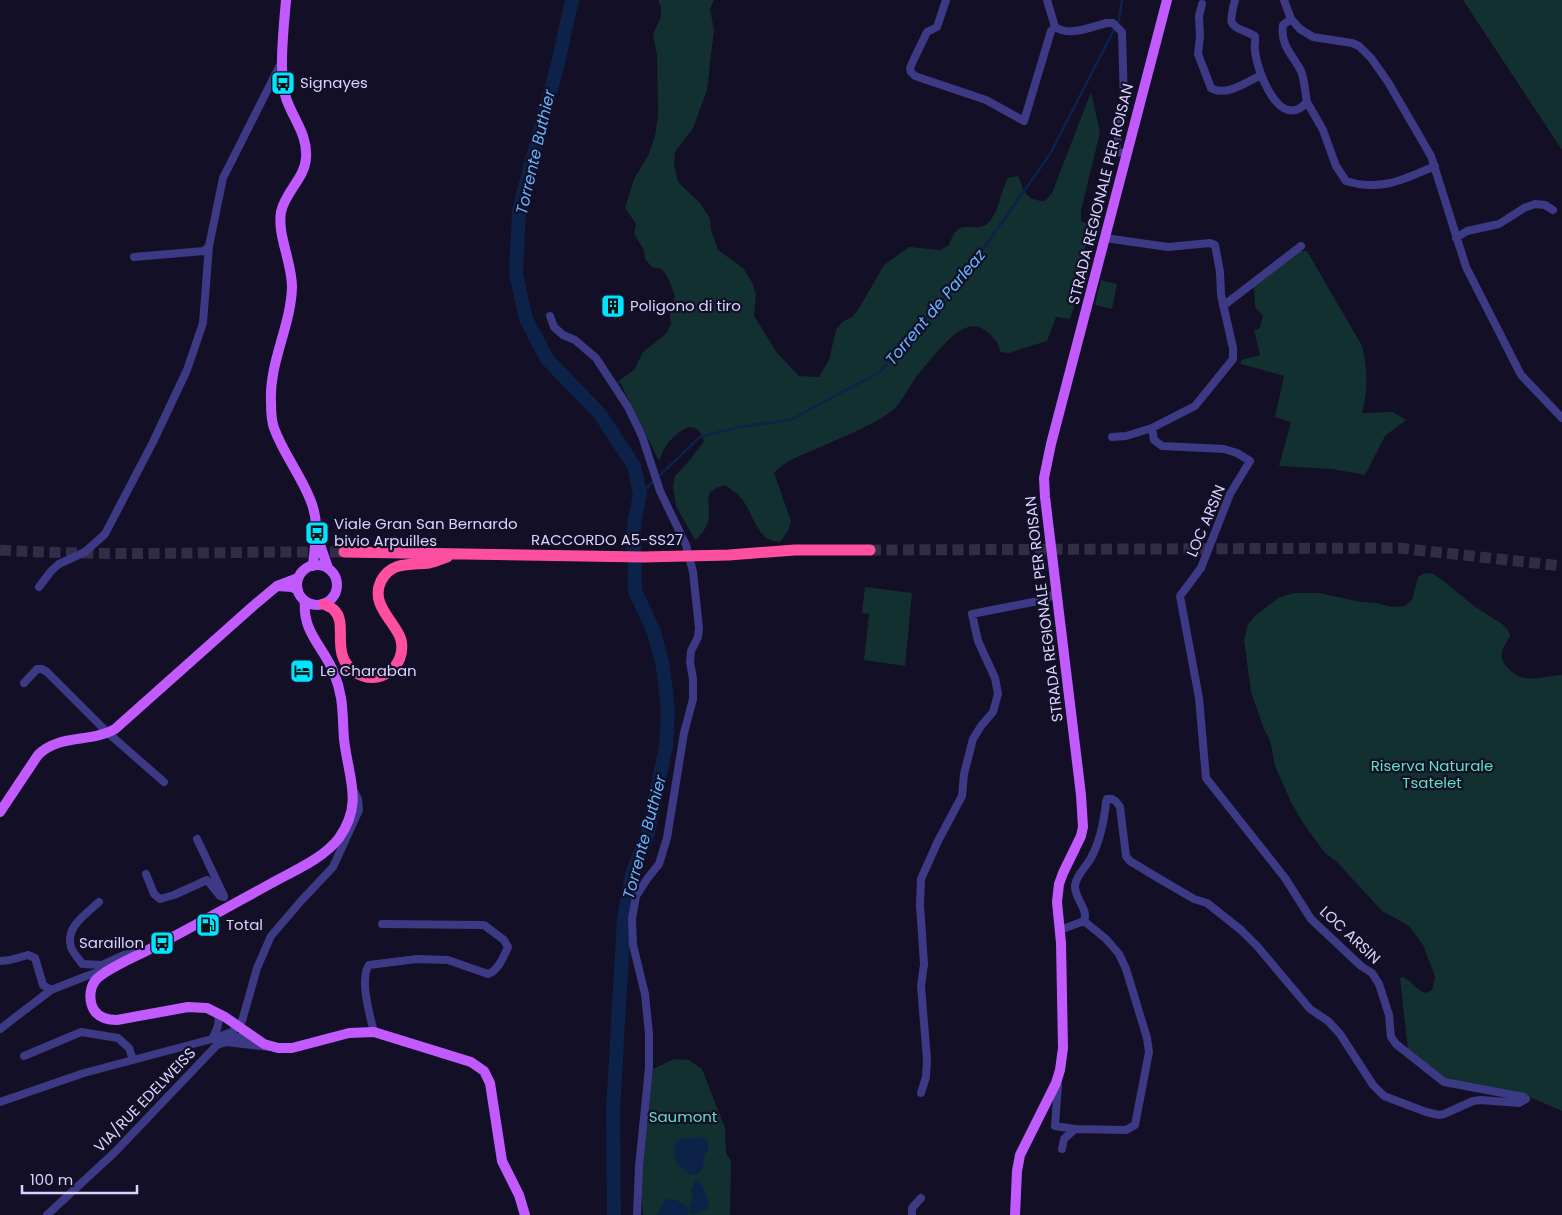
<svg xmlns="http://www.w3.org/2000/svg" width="1562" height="1215" font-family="Poppins,sans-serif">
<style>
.green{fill:#12302f}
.water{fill:#0c2248}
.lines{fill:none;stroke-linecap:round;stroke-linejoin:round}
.stream{stroke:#0c2248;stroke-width:2.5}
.river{stroke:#0c2248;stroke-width:14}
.highway-tunnel{stroke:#312d47;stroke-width:11;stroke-dasharray:11 5.5;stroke-linecap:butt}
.minor{stroke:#3d3a85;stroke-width:8}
.major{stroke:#c25bff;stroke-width:10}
.highway{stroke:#ff4fa3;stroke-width:11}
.labels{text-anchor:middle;stroke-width:4.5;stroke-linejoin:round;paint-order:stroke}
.poi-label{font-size:15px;fill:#d9d4ff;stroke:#130f26;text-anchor:start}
.street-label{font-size:15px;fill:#d9d4ff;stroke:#130f26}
.park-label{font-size:15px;fill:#5fe0c0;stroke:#130f26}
.water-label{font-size:16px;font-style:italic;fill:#62b6ff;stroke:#130f26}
</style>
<rect width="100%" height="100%" fill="#130f26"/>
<path class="green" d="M658 0H714L710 9 714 30 707 90 693 128 675 152 674 163 676 173 678 182 701 204 710 219 711 230 718 250 743 268 748 276 753 285 756 295 754 316 777 353 799 376 819 377 829 360 836 330 842 322 852 317 858 310 884 265 909 247 940 250 949 245C960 212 975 237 989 222 999 211 1001 190 1008 178L1018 176C1025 192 1026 201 1045 201L1052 193 1091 92 1100 132 1081 211V221L1092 226 1086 240 1082 281 1070 319 1056 317 1047 341 1009 353 1000 352C999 342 994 338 986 331 966 314 943 346 931 359 925 366 919 373 914 380 907 390 900 406 889 413 867 428 840 438 816 449 802 455 784 461 774 473L791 521 788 531 780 542C754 540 755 513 740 497 736 492 730 489 725 485 702 491 710 499 709 516 708 527 702 534 695 540L676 506 673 486 675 476 689 461 704 441C697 417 680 429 668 443 664 448 661 455 659 461L621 384 617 382 634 370 643 352 667 333 671 324 670 315 675 296 668 278 662 269 652 267 645 259 644 250 634 234 636 224 625 208 634 179 649 154 655 136 658 115 657 55 653 34 661 17V7Z
M1463 0H1562V150Z
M1298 251H1307L1362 346C1368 369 1368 390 1362 413L1393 412 1406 420 1385 436 1365 475 1332 469 1279 466 1291 422 1275 417 1284 376 1241 364V360L1260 355 1254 330 1259 329 1263 316 1255 307 1254 286Z
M1101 280 1117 284 1112 309 1095 305Z
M1425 573 1433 574 1441 579 1474 606 1502 624 1508 630 1510 636C1503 648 1497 655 1507 667 1524 686 1540 676 1562 675V1111L1532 1098 1445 1080 1408 1050 1400 978 1403 977C1412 981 1416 990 1425 993L1432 990 1435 978 1433 971 1423 945 1409 926 1399 920 1382 911 1337 862 1325 853 1303 823 1291 802 1275 766 1270 740 1264 729 1251 692 1244 640 1248 624 1256 615 1278 598 1294 593H1319L1361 602 1377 603 1391 607 1405 606 1412 600 1418 577Z
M865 587 912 593 905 666 864 660 869 614 862 613Z
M674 1059 689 1060 702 1069 725 1128 726 1153 731 1161 730 1215H643L641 1186 653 1069Z"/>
<path class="water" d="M700 1136 708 1141V1152L705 1153C702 1166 705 1174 690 1175 686 1171 679 1166 676 1161 674 1154 673 1142 681 1139 688 1137 693 1140 700 1136Z
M696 1179C705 1184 705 1195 709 1203L708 1209 692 1215 689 1211 687 1215H657C660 1211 661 1204 665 1201 671 1194 685 1205 689 1209L693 1198 691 1191Z"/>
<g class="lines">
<path class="stream" d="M640 494 700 437 739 427 790 420 880 372 974 262 1050 154 1119 20 1122 0"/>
<path class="river" d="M572 0 558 63 519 210 516 274 526 319 547 359 600 414 634 466 640 494 634 524 635 591 654 632 663 667 668 710 666 746 648 833 632 874 624 918 613 1110 614 1215"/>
<path class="highway-tunnel" d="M0 550C115 557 229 551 344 552
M870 550 1399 548 1562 566"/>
<path class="minor" d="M946 0 937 27 927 32 914 59 910 68 911 72 915 76 986 100 1024 121 1051 31 1055 27
M1047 0 1055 27C1070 37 1090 27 1107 23H1113L1122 32 1124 103 1116 148 1118 152 1126 153
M1235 0C1227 30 1231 24 1255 36 1256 41 1254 45 1255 51 1257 71 1280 133 1307 102 1305 92 1305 81 1301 71 1293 55 1280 46 1283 25L1291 19
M1284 0 1291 19 1300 29 1313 37 1352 43 1359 46 1371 58 1388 82 1431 156 1466 267 1521 375 1562 418
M1202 4 1199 16 1200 36 1198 54 1211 88C1226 97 1247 82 1261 75
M1307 102 1323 130 1336 166 1346 181C1381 192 1404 179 1435 166
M1105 238 1168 247 1210 243 1215 245 1220 272 1221 295 1233 348V359L1229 364 1195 406 1152 428 1126 436 1112 437
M1456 238 1467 231 1499 224 1524 208 1535 204 1545 205 1553 210
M134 257 204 251 209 246
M1223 306 1301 246
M550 316 554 327 563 335 575 340 596 358 628 407 642 436 660 491 686 545 693 572 699 628 698 637 691 651 690 662 693 679V699L684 733 667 838 659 864 647 879 636 896 632 919 633 945 645 994 649 1034V1068L639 1167 637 1215
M39 587 51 571 59 564 85 552 105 534 153 442 187 370 203 323 209 246 223 178 281 63
M24 683 37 669H42L47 672 108 733 164 782
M197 839 224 896
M146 874 154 894 160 899 174 895 207 880 220 896 224 897
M99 902C86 914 65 927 71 947 73 953 79 959 82 964L102 965 124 955 136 953
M1060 930 1084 921C1089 909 1074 899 1075 885 1077 874 1086 867 1091 858 1100 841 1104 822 1106 802L1107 799C1114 798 1116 801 1120 807L1126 856 1130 861 1158 878 1194 899 1207 903 1241 930 1257 946 1310 1009 1328 1021 1340 1034 1373 1085 1384 1096 1426 1112 1439 1115 1444 1114 1473 1101 1481 1100 1519 1103 1526 1099 1524 1097 1444 1082 1396 1044 1391 1037 1389 1015 1379 984 1372 973 1361 966 1311 919 1285 878 1206 778 1199 698 1180 596 1201 568 1230 494 1250 461 1237 453 1224 449 1162 446 1154 440 1152 428
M0 961 10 960 28 955 35 958 43 985 51 990
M0 1029 51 990 84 977 104 970
M374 1032C370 1016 359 979 369 965L417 959 448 960 488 974C498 971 504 956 508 947L504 940 484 925 382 924
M221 1038 241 1037 254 1038
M212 1039C217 1030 220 1023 218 1013
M24 1056 81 1032 118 1038 129 1048 133 1060
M1056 1083 1058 1085 1055 1126 1075 1129
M921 1093 926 1077 927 1060 921 986 924 964 920 905 921 879 938 841 962 796 964 774 973 739 981 726 993 712 998 694 995 678 978 641 972 614 1043 600 1056 593
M0 1102 84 1073 212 1039 232 1032 242 1021 257 968 271 936 301 901 333 867 359 810 358 799 354 791
M1062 1149 1064 1139 1075 1129 1126 1130 1135 1125 1149 1052 1147 1038 1126 969 1119 954 1106 939 1084 921
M47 1215 115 1152 217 1045 226 1042 269 1047
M912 1215V1208L921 1198"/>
<path class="major" d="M286 0C284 25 278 75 286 98 293 119 308 135 306 158 305 178 285 192 281 212 277 235 292 262 292 287 291 326 269 362 271 402 271 410 271 420 274 428 283 453 300 474 310 499 320 522 315 541 313 566
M318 539 328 568
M297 585a20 20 0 1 1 40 0a20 20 0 1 1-40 0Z
M298 590 292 587 277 586 298 578
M305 601C302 632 323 646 334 673 344 698 342 713 344 739 348 777 364 803 339 838 323 859 293 871 270 884 230 906 191 928 150 949 137 956 103 970 95 981 89 989 89 1002 94 1010 99 1018 109 1020 117 1020L188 1007 207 1008 225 1017 264 1044 278 1048H292L349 1033 374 1032 471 1062 484 1071 490 1083 502 1161 519 1195 525 1215
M0 812 38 755C58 734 91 743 115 729L252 607 277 586
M1015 1215 1017 1171 1020 1155 1056 1083 1060 1070 1063 1048 1061 943 1057 902 1059 884 1063 873 1081 836 1083 827 1081 795 1045 497 1044 478 1051 444 1167 0"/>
<path class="highway" d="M344 552 643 557 729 555 795 550H870
M324 604C327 606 332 607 334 610 349 623 329 655 355 672 378 688 407 667 401 640 397 623 369 605 381 581 391 561 411 565 429 563 435 562 441 559 447 557"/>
</g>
<defs>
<g id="bus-square" transform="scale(1.25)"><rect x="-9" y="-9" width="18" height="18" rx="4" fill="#00e5ff" stroke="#130f26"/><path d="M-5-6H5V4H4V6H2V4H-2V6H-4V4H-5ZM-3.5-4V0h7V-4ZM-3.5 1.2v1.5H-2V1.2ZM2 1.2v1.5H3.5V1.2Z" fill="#111"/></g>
<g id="building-square" transform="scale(1.25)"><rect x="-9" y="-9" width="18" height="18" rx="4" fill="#00e5ff" stroke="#130f26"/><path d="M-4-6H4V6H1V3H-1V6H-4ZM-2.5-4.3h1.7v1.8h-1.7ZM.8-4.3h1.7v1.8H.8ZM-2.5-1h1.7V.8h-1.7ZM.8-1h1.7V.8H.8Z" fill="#111"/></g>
<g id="hotel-square" transform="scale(1.25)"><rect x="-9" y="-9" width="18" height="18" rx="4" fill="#00e5ff" stroke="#130f26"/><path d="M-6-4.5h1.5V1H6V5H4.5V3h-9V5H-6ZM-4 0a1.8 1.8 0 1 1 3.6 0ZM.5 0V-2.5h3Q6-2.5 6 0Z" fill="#111"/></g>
<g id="fuel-square" transform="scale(1.25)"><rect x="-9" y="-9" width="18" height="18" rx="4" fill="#00e5ff" stroke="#130f26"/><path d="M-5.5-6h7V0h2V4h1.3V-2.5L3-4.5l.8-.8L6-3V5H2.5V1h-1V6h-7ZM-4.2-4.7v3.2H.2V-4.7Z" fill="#111"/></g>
</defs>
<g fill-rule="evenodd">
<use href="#bus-square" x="283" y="83"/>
<use href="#building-square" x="613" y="306"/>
<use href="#bus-square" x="317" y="533"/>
<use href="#hotel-square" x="302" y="671"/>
<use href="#fuel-square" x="208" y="925"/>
<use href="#bus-square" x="162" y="943"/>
</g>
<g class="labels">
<g class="poi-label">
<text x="300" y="88">Signayes</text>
<text x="630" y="311">Poligono di tiro</text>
<text x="334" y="529">Viale Gran San Bernardo<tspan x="334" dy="17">bivio Arpuilles</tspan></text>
<text x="320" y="676">Le Charaban</text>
<text x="226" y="930">Total</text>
<text x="144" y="948" text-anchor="end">Saraillon</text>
</g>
<g class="street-label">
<text transform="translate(1101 194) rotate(-76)" y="5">STRADA REGIONALE PER ROISAN</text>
<text transform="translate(1206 521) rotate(-67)" y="5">LOC ARSIN</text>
<text x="607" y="545">RACCORDO A5-SS27</text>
<text transform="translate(1044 609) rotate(-97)" y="5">STRADA REGIONALE PER ROISAN</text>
<text transform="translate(1350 935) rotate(43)" y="5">LOC ARSIN</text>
<text transform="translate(145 1100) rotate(-46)" y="5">VIA/RUE EDELWEISS</text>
</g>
<g class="park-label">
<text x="1432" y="771">Riserva Naturale<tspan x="1432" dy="17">Tsatelet</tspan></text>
<text x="683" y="1122">Saumont</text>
</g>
<g class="water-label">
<text transform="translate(535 152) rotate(-77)" y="6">Torrente Buthier</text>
<text transform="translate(935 307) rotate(-50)" y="6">Torrent de Parleaz</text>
<text transform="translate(644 837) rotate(-75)" y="6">Torrente Buthier</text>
</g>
</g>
<path d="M22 1185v8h115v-8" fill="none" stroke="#d9d4ff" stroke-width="2.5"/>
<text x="30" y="1185" font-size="15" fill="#d9d4ff" stroke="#130f26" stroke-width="4" paint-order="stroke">100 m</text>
</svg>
